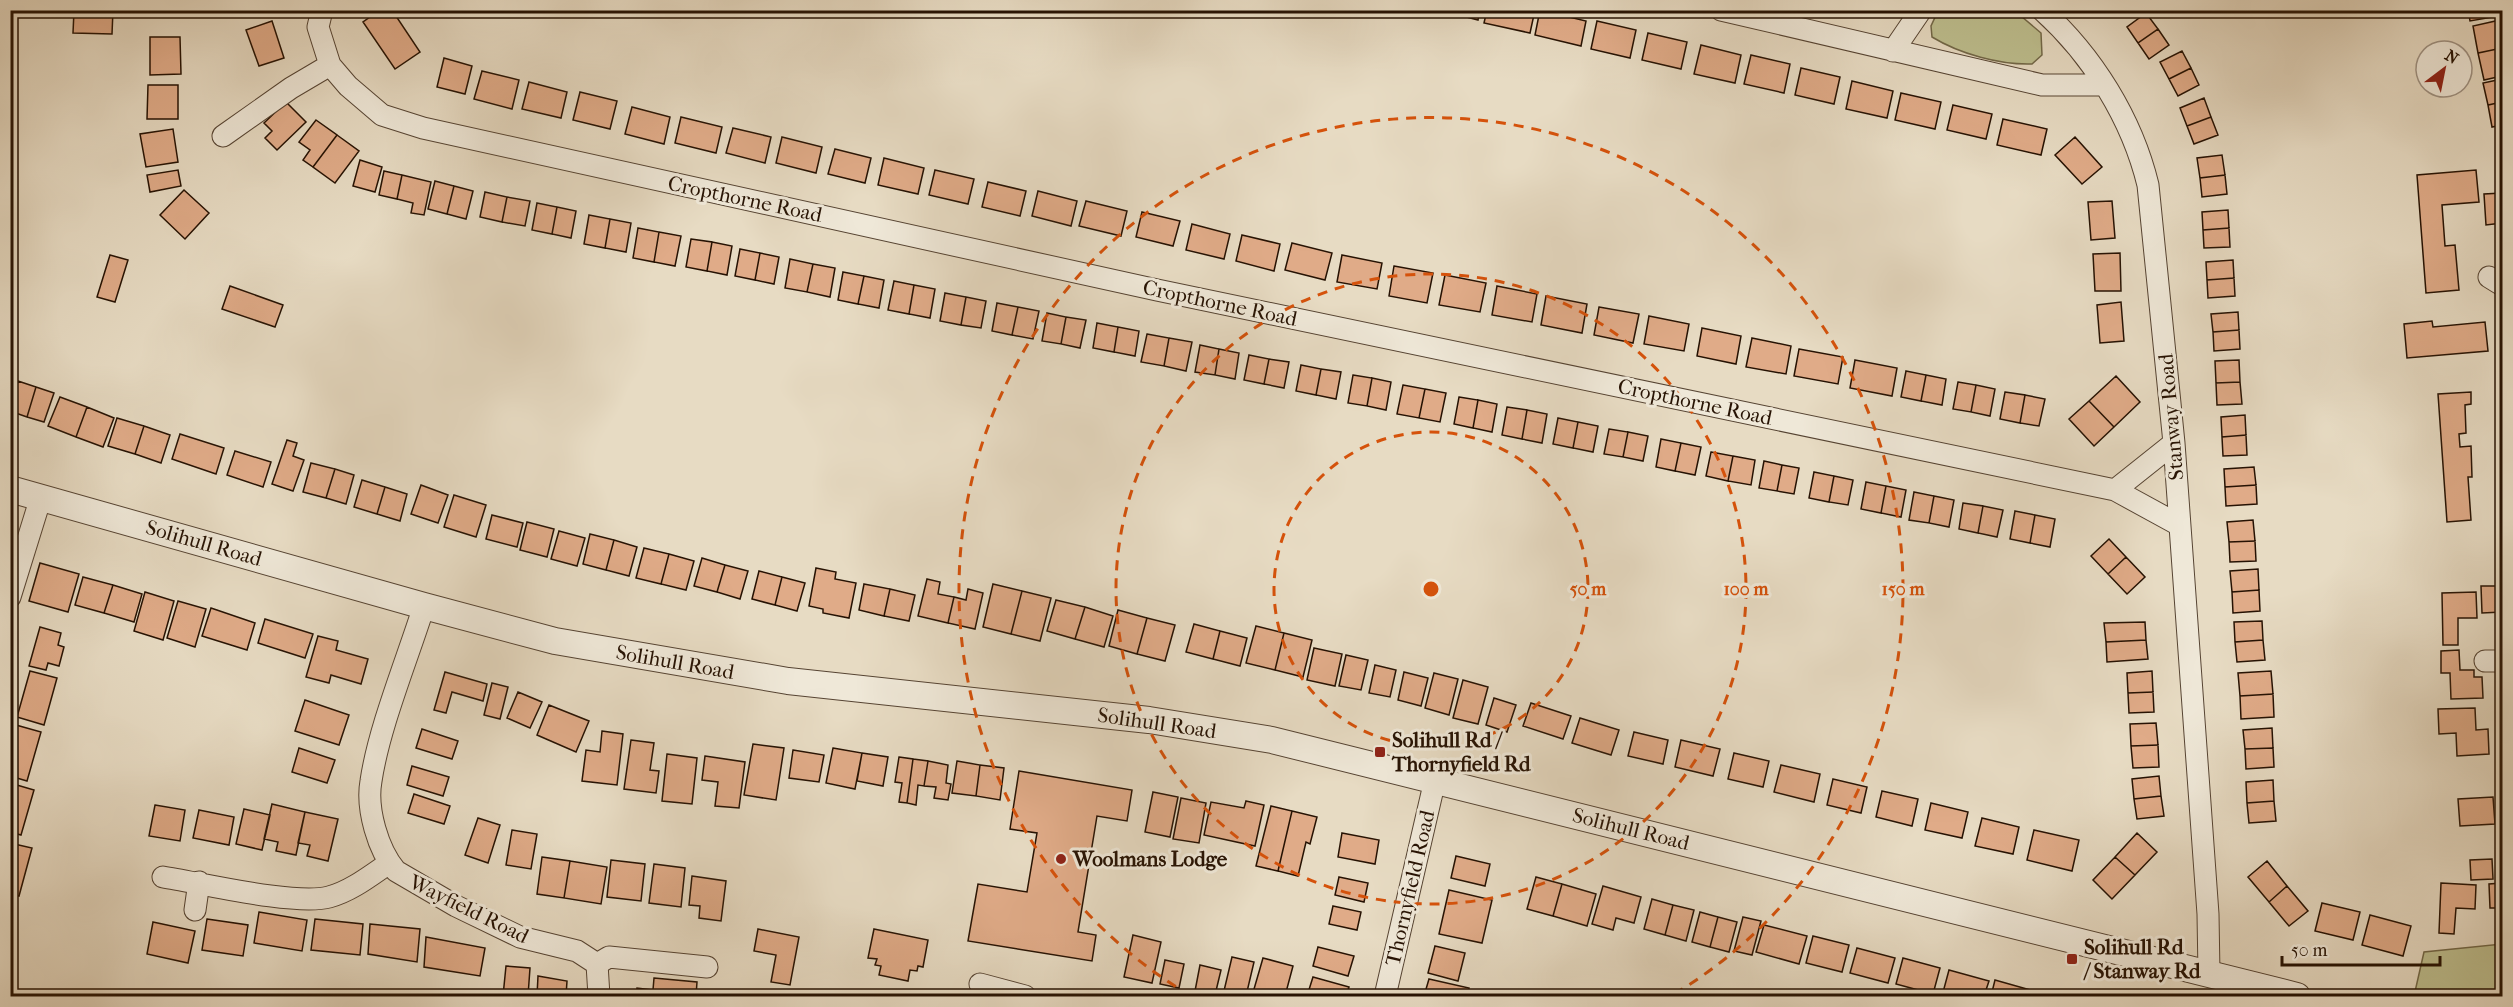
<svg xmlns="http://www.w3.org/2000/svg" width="2513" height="1007" font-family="'IM FELL French Canon',serif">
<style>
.green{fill:#bdbe8e;stroke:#726848;stroke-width:1.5}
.building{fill:#e0ab88;stroke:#261203;stroke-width:1.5}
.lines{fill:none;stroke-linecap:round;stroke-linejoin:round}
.minor-casing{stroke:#564433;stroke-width:23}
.tertiary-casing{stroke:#564433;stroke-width:28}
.minor{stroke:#efe8d8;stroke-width:21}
.tertiary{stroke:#efe8d8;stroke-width:26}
.ring{fill:none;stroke:#d5520b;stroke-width:3;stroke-dasharray:10 8}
.poi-dot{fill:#8f2418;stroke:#efe8d8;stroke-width:2}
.labels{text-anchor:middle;stroke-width:6;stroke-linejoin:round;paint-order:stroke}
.street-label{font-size:21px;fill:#261203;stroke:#efe8d8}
.poi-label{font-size:21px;font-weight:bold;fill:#261203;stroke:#efe8d8;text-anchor:start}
.centre{fill:#d5520b;stroke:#efe8d8;stroke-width:3}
.ring-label{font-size:18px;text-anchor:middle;font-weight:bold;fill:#d5520b;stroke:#efe8d8;stroke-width:6;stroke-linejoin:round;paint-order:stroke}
</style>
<rect width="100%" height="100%" fill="#e7dbc3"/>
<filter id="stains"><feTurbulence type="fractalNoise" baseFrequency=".00333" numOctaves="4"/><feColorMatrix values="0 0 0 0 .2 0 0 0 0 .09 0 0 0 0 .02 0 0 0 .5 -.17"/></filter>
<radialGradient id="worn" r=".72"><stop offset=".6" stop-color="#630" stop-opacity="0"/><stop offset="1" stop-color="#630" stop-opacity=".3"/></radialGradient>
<path class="green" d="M1938 11H2015L2041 33 2042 55 2032 64C2000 65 1960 54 1932 37L1931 26Z
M2502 944V996H2414L2424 952Z"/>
<path class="building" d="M113 10 112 34 73 33 74 11Z
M380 10H392L420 52 395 69 363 22Z
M1440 10H1480L1478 20Z
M1487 10H1535L1530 33 1484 23Z
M1540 10 1586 21 1581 46 1535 35Z
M2468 10H2498L2499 16 2470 21Z
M2146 13 2158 29 2138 43 2127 27Z
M2500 20 2502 48 2478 53 2473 26Z
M272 21 284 58 259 66 246 30Z
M1597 21 1636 30 1630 58 1591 49Z
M2158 29 2169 45 2149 59 2138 43Z
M1648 33 1687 42 1681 69 1642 60Z
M150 37H180L181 74 150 75Z
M1701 45 1741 55 1735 83 1694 74Z
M2502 48V76L2484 80 2478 53Z
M2182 51 2191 68 2169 79 2160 62Z
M1751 55 1790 64 1784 93 1744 84Z
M444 58 472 66 465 94 437 87Z
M1801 68 1840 77 1834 104 1795 95Z
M2191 68 2199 85 2178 96 2169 79Z
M482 71 519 80 512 109 474 99Z
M2502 79V102L2488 105 2483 83Z
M1852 81 1893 91 1887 118 1846 109Z
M529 82 567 92 561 118 522 109Z
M148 85H178V119H147Z
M580 92 617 101 610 129 573 120Z
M1901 93 1941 102 1935 129 1895 120Z
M2204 98 2211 117 2187 126 2180 108Z
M286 102 306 122 277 150 265 138 272 131 264 123Z
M2502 102V125L2492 127 2488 105Z
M1953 105 1992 114 1986 139 1947 130Z
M632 107 670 117 664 144 625 134Z
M681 117 722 127 716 153 675 143Z
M2211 117 2218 135 2194 144 2187 126Z
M2003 119 2047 129 2041 155 1997 145Z
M316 120 337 135 313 167 303 160 310 150 299 142Z
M733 128 771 137 765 163 726 153Z
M173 129 178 162 146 167 140 134Z
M337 135 359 151 335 183 313 167Z
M782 137 822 147 816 173 776 163Z
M2075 137 2102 167 2082 184 2055 155Z
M835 149 871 158 865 183 828 174Z
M2222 155 2225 175 2200 178 2197 158Z
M884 158 924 168 918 194 878 185Z
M360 160 382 167 375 192 353 186Z
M178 170 181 186 150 192 147 175Z
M935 170 974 179 968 204 929 195Z
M2476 170 2479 202 2442 205 2445 246 2455 245 2459 290 2426 293 2417 175Z
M384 171 402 175 397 199 379 195Z
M402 175 431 182 424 215 411 213 413 203 397 199Z
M2225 175 2227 194 2202 197 2200 178Z
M435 181 454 186 447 214 428 209Z
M988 182 1026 191 1020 216 982 207Z
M454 186 473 191 466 219 447 214Z
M184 190 209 213 185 239 160 215Z
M1038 191 1077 201 1071 226 1032 216Z
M485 192 507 197 502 222 480 217Z
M2502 193V223L2486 225 2484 194Z
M507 197 530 201 525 226 502 222Z
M1086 201 1127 211 1121 236 1079 226Z
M2112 201 2115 238 2091 240 2088 202Z
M537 203 557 207 552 234 532 230Z
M557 207 576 211 571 238 552 234Z
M2228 210 2229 228 2203 230 2202 212Z
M1142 212 1180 221 1173 246 1136 237Z
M589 215 610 219 605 248 584 244Z
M610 219 631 223 626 252 605 248Z
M1192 224 1230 234 1224 259 1186 250Z
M638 228 659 232 654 262 633 258Z
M2229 228 2230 247 2204 248 2203 230Z
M659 232 681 236 675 266 654 262Z
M1242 235 1280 244 1274 271 1236 261Z
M691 239 712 242 707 271 686 267Z
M712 242 732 246 727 275 707 271Z
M1292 243 1332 253 1325 280 1285 270Z
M740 249 760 253 755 280 735 276Z
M760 253 779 257 774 284 755 280Z
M2120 253 2121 291H2095L2093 254Z
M110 255 128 260 115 302 97 297Z
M1342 255 1382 263 1377 289 1337 282Z
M790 259 813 264 807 292 785 288Z
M2233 260 2234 278 2207 280 2206 262Z
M813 264 835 268 830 297 807 292Z
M1394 266 1433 273 1427 303 1389 296Z
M843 272 864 276 858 304 838 300Z
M1445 275 1486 283 1480 312 1439 305Z
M864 276 884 280 879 308 858 304Z
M2234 278 2235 296 2208 298 2207 280Z
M894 281 914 285 909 314 888 310Z
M914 285 935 289 930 318 909 314Z
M230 286 283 305 275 327 222 309Z
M1497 286 1537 294 1532 322 1492 315Z
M945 293 966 297 961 325 940 321Z
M1546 296 1587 304 1582 333 1541 325Z
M966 297 986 301 981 328 961 325Z
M2121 302 2124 341 2100 343 2097 305Z
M997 303 1018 307 1012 335 992 331Z
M1018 307 1039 311 1033 339 1012 335Z
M1599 307 1639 314 1633 343 1594 335Z
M2238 312 2239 330 2213 332 2211 314Z
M1047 313 1066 317 1061 344 1042 341Z
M1649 316 1689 324 1684 351 1644 344Z
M1066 317 1086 320 1080 348 1061 344Z
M2432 321 2433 327 2485 322 2488 351 2407 358 2404 324Z
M1097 323 1118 327 1114 352 1093 348Z
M1118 327 1139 331 1135 356 1114 352Z
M1702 328 1741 336 1736 364 1697 356Z
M2239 330 2240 349 2214 351 2213 332Z
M1147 334 1169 338 1164 366 1141 362Z
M1169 338 1192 342 1186 371 1164 366Z
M1752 338 1791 346 1786 374 1746 367Z
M1200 345 1219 349 1215 375 1195 372Z
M1219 349 1239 353 1235 379 1215 375Z
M1799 349 1843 357 1838 384 1794 376Z
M1249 355 1269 359 1264 384 1244 380Z
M1269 359 1289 362 1284 388 1264 384Z
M1855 360 1897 368 1892 396 1850 388Z
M2239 360 2240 382 2216 383 2215 361Z
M1301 365 1321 369 1316 395 1296 391Z
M1321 369 1341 372 1336 399 1316 395Z
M1906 371 1926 375 1921 401 1901 397Z
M1353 375 1372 378 1367 406 1348 403Z
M1926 375 1946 379 1942 405 1921 401Z
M2116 376 2140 402 2114 427 2089 401Z
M1372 378 1391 382 1386 410 1367 406Z
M10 379 18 381 10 405Z
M18 381 36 387 27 417 10 411Z
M1958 382 1976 385 1971 412 1953 409Z
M2240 382 2242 404 2217 405 2216 383Z
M1403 385 1425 389 1419 418 1397 414Z
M1976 385 1995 389 1990 416 1971 412Z
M36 387 54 393 44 422 27 417Z
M1425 389 1446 393 1440 422 1419 418Z
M2005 392 2025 395 2020 423 2000 419Z
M2471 392V404L2465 405 2466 433 2459 434 2460 447 2471 446 2472 477H2468L2471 520 2447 522 2438 394Z
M2025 395 2045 399 2039 426 2020 423Z
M60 397 87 407 76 437 48 426Z
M1459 397 1478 400 1473 428 1454 424Z
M1478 400 1497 404 1492 432 1473 428Z
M2089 401 2114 427 2094 446 2069 419Z
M87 407 114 418 103 447 76 437Z
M1507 407 1527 410 1522 439 1502 435Z
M1527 410 1547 414 1542 443 1522 439Z
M2245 415 2246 435 2222 437 2221 417Z
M117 418 144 426 135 454 108 446Z
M1558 418 1578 422 1573 448 1553 444Z
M1578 422 1598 426 1593 452 1573 448Z
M144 426 170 435 161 463 135 454Z
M1609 429 1628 432 1623 457 1604 454Z
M1628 432 1648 436 1643 461 1623 457Z
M180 434 224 448 216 474 172 459Z
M2246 435 2247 455 2223 456 2222 437Z
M1661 439 1681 443 1675 471 1656 467Z
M287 440 297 443 293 456 304 460 293 491 272 484Z
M1681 443 1701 447 1695 475 1675 471Z
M235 451 271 462 263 487 227 475Z
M1711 452 1733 456 1728 481 1706 476Z
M1733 456 1755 460 1751 485 1728 481Z
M1764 461 1782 465 1777 491 1759 488Z
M311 463 335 469 326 498 303 492Z
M1782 465 1799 468 1794 494 1777 491Z
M2254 467 2256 485 2225 487 2224 469Z
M335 469 354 475 346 504 326 498Z
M1814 472 1834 476 1829 502 1809 498Z
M1834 476 1853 480 1848 505 1829 502Z
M362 480 385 487 377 514 354 507Z
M1866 482 1886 486 1881 513 1861 509Z
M421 485 448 495 438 523 411 514Z
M2256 485 2257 504 2226 506 2225 487Z
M1886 486 1906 490 1901 517 1881 513Z
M385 487 407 494 400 521 377 514Z
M1914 492 1934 496 1929 523 1909 520Z
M454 495 486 505 476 537 444 527Z
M1934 496 1954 500 1949 527 1929 523Z
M1963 503 1983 506 1978 533 1959 529Z
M1983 506 2003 510 1997 537 1978 533Z
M2015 511 2035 515 2030 543 2010 539Z
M492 515 523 523 517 547 486 539Z
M2035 515 2055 519 2050 547 2030 543Z
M2253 520 2255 541 2229 542 2227 522Z
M527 522 554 529 547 557 520 550Z
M559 531 585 538 577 566 551 559Z
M590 534 614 540 606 570 583 564Z
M2109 539 2126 557 2108 574 2091 556Z
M614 540 637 547 629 576 606 570Z
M2255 541 2256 561 2230 562 2229 542Z
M644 548 669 554 661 584 636 578Z
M669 554 694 561 686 590 661 584Z
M2126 557 2145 577 2127 594 2108 574Z
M702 558 725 565 717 592 694 586Z
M40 563 79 574 68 612 29 601Z
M725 565 748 571 740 599 717 592Z
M816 568 836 572 835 579 856 583 849 618 823 613V609L809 606Z
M2258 569 2259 590 2232 592 2230 571Z
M759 571 782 577 775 605 752 599Z
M83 577 113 585 104 613 75 605Z
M782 577 805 583 797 611 775 605Z
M927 579 940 582 938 594 954 597 948 623 918 616Z
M864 584 890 589 884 616 859 610Z
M993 584 1022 591 1011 634 983 627Z
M113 585 142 594 134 622 104 613Z
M2481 586H2502V612L2482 613Z
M890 589 915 595 909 621 884 616Z
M968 589 983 593 975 629 948 623 954 597 966 600Z
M2259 590 2260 611 2233 613 2232 592Z
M1022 591 1051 598 1040 641 1011 634Z
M145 592 174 601 163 640 134 631Z
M2476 592 2477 618H2458V645H2443L2442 593Z
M1056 600 1085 607 1075 639 1047 631Z
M178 601 206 609 195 647 167 638Z
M1085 607 1113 616 1104 647 1075 639Z
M211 608 255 623 247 650 202 636Z
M1118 610 1147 618 1137 654 1109 646Z
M1147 618 1175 625 1165 661 1137 654Z
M265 619 313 634 305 658 258 643Z
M2262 621 2263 640 2235 642 2234 622Z
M2145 622 2146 640 2106 642 2104 623Z
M1194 624 1220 631 1213 659 1186 652Z
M1256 626 1284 633 1275 670 1246 663Z
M40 627 61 633 58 645 64 647 59 666 48 663 46 670 29 666Z
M1220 631 1247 638 1240 666 1213 659Z
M1284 633 1312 640 1303 677 1275 670Z
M318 636 338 641 336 650 368 659 361 684 331 675 329 683 306 677Z
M2146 640 2148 659 2107 662 2106 642Z
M2263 640 2265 660 2237 662 2235 642Z
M1314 648 1342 654 1335 686 1307 680Z
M2459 650 2460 670H2474V677H2482L2483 698 2451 699 2450 673H2441V651Z
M1346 655 1368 660 1361 690 1339 686Z
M1375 665 1396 670 1390 697 1369 693Z
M30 671 57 678 44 725 17 717Z
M2152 671 2153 692 2128 693 2127 673Z
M2271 671 2273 694 2240 696 2238 673Z
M445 672 487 684 483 701 452 692 446 713 434 710Z
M1404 672 1428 678 1421 706 1398 700Z
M1434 673 1458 679 1449 715 1425 708Z
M1463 680 1488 687 1478 724 1453 718Z
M492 683 508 687 500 719 484 715Z
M518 692 542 702 530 728 507 718Z
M2153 692 2154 712 2129 713 2128 693Z
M2273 694 2274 717 2241 719 2240 696Z
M1494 698 1516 705 1507 732 1486 725Z
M305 700 349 715 339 745 295 731Z
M1531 703 1571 716 1563 739 1523 726Z
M549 705 589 721 576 752 537 735Z
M2475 708 2476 730 2488 729 2489 754 2457 756 2456 733 2439 734 2438 709Z
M1580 718 1619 730 1611 755 1572 743Z
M2156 723 2158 745 2131 746 2130 724Z
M16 725 41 732 27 781 10 776V745Z
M2272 728 2273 748 2245 749 2243 730Z
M422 729 458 741 452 759 416 748Z
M602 731 623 734 617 785 582 781 586 750 600 752Z
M1634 732 1668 740 1663 764 1628 756Z
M631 740 654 743 650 770 659 771 656 793 624 789Z
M1681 740 1720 749 1713 776 1675 767Z
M753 744 784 748 776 800 744 795Z
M2158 745 2159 767 2133 768 2131 746Z
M299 748 335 760 327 783 292 772Z
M833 748 862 753 855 789 826 783Z
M2273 748 2274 767 2246 769 2245 749Z
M793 750 824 755 819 782 789 778Z
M862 753 888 757 883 786 857 781Z
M1734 753 1769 761 1763 787 1728 779Z
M667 754 697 758 692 804 662 801Z
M705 756 745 762 739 808 715 806 718 782 702 780Z
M899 757 913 759 907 803 899 802 902 783 895 782Z
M913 759 928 761 924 786 918 785 916 805 907 803Z
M928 761 948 765 946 783 951 784 948 800 934 798 936 787 924 786Z
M957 761 980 765 976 796 952 793Z
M980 765 1004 768 1000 800 976 796Z
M1781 765 1820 774 1814 802 1774 792Z
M412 766 449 777 443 796 407 785Z
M1019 771 1132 790 1127 821 1097 816 1078 932 1096 935 1092 961 968 941 978 884 1027 892 1037 833 1010 829Z
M2159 776 2161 796 2134 799 2132 779Z
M1833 779 1867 787 1861 813 1827 805Z
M2273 780 2274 801 2247 803 2246 782Z
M10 783 34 790 21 835 10 832Z
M1882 791 1918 799 1912 826 1876 817Z
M2497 791H2502V816H2498Z
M1153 792 1178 797 1170 837 1145 832Z
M414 794 450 806 444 824 408 813Z
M2161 796 2164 816 2137 819 2134 799Z
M2493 797 2495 824 2460 826 2458 799Z
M1181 798 1206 803 1199 843 1173 839Z
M1246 801 1264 805 1255 846 1204 835 1211 802 1244 808Z
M2274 801 2276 821 2249 823 2247 803Z
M1931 803 1968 812 1962 838 1925 830Z
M272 804 305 812 296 855 276 851 278 842 264 839Z
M155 805 185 810 180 841 149 836Z
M1271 806 1292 811 1278 871 1256 866Z
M244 809 270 815 262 850 236 844Z
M199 810 234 817 229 845 193 838Z
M1292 811 1317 817 1310 844 1306 842 1298 876 1278 871Z
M305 812 338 819 328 861 307 856 310 845 298 843Z
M478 818 500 825 488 863 465 855Z
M1982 818 2019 827 2013 854 1975 846Z
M512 830 537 834 531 869 506 865Z
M2034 830 2079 840 2072 871 2027 860Z
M1342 833 1379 840 1375 864 1338 857Z
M2137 833 2157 852 2135 875 2115 857Z
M10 843 32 848 19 896 10 894Z
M1456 856 1490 864 1485 886 1451 878Z
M542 857 570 861 564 898 537 894Z
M2115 857 2135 875 2112 899 2093 880Z
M2492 859 2493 879 2471 880 2470 860Z
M611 860 645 864 641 901 607 897Z
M570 861 607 867 601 904 564 898Z
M2267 861 2287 886 2269 902 2248 877Z
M654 864 685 868 681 907 649 903Z
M692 876 726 881 721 921 699 918 700 906 689 905Z
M1339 877 1368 883 1364 902 1335 895Z
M1536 877 1562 884 1553 916 1527 909Z
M2441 883 2476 885 2475 909 2456 908 2454 934 2439 933Z
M2502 883V908H2490L2489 884Z
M1562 884 1596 894 1587 926 1553 916Z
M1603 886 1641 897 1634 923 1616 918 1613 930 1592 924Z
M2287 886 2308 911 2289 926 2269 902Z
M1449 890 1492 900 1482 943 1439 934Z
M1652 899 1673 905 1665 935 1644 929Z
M2322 903 2360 912 2353 940 2315 931Z
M1673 905 1694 910 1686 941 1665 935Z
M1333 906 1361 912 1357 930 1329 924Z
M259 912 307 920 302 951 254 943Z
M1700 912 1718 917 1710 947 1692 942Z
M2370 915 2411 926 2403 956 2362 945Z
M1718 917 1737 922 1729 952 1710 947Z
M1743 917 1761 921 1752 955 1734 951Z
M207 919 248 925 243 956 202 950Z
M315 919 363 924 360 955 311 950Z
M153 922 195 931 188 963 147 954Z
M370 924 420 929 417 962 368 954Z
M1764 925 1807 936 1799 964 1756 952Z
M758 929 799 937 790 985 771 982 776 955 754 951Z
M874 929 928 940 923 967 918 966 917 971 910 970 908 981 879 975 881 966 875 965 877 959 868 958Z
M1133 935 1161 942 1152 983 1124 977Z
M1813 936 1849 945 1842 972 1806 963Z
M426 937 485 948 480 976 424 967Z
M1435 946 1465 953 1458 981 1428 973Z
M1318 947 1354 956 1348 976 1313 966Z
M1857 948 1895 958 1888 983 1850 973Z
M1232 957 1254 962 1246 996 1223 995Z
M1263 958 1293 966 1285 996H1252Z
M1903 958 1940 968 1933 994 1896 984Z
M1165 960 1184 964 1179 988 1160 984Z
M1200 965 1221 970 1215 995 1195 991Z
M506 966 530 968 528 996H503Z
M1949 970 1989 981 1984 996H1942Z
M538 976 567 981 566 996H537Z
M1313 977 1349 987 1346 996H1307Z
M654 978 697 982 696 996H636L637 988 653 990Z
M1429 979 1469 988 1467 996H1424Z
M1995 980 2034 991 2033 996H1991Z"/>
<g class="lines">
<g class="minor-casing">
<path id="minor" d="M322 10 318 27 330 65 348 86 382 115 423 128 1157 290 2115 490 2179 525
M1721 10 2042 85H2104
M2042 10C2093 56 2132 119 2148 185L2174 443 2208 914 2209 974
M1893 51 1921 10
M223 136 291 88 330 65
M2489 277 2502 285
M2115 490 2174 443
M10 597 41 497
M424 606C407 660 379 727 371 781 366 809 378 850 396 871L456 906 520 937 577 951 597 964 609 957 707 967
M2485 661H2502
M163 877C201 883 296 906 329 897 351 891 370 876 389 863
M195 910 199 882
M597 964 599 996
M980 984 1025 996
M1385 996 1435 780"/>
</g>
<g class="tertiary-casing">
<path id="tertiary" d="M10 489 424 606 555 641 788 681 1149 720 1272 740 2297 996"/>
</g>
<use href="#minor" class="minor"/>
<use href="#tertiary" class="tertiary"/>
</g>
<g class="ring">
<circle cx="1431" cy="589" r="157"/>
<circle cx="1431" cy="589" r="315"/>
<path d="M1191 996A472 472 0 1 1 1671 996"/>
</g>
<g class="poi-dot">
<rect x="1374" y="746" width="12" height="12" rx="3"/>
<circle cx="1061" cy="859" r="6"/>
<rect x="2066" y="953" width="12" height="12" rx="3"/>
</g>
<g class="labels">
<g class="street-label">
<text transform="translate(745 199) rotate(12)" y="7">Cropthorne Road</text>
<text transform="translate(1220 303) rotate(12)" y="7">Cropthorne Road</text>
<text transform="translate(1695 402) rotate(12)" y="7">Cropthorne Road</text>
<text transform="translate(2171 417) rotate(-95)" y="7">Stanway Road</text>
<text transform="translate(204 543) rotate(16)" y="7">Solihull Road</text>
<text transform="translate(675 662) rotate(10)" y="7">Solihull Road</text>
<text transform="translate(1157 723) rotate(8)" y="7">Solihull Road</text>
<text transform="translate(1631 829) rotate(14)" y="7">Solihull Road</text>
<text transform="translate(1410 888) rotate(-77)" y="7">Thornyfield Road</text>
<text transform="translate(469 909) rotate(26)" y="7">Wayfield Road</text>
</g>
<g class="poi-label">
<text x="1392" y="747">Solihull Rd /<tspan x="1392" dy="24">Thornyfield Rd</tspan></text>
<text x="1073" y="866">Woolmans Lodge</text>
<text x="2084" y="954">Solihull Rd<tspan x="2084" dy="24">/ Stanway Rd</tspan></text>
</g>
</g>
<circle cx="1431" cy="589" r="9" class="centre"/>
<g class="ring-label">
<text x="1588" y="595">50 m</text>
<text x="1746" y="595">100 m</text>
<text x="1903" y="595">150 m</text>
</g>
<rect width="2513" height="1007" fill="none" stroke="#e7dbc3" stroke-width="36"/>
<rect x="12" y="12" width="2489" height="983" fill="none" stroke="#261203" stroke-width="3"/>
<rect x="18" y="18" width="2477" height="971" fill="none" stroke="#261203" stroke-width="1.5"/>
<g transform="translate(2444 69) rotate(32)"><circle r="28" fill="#efe8d8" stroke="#9f9283" stroke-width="1.5"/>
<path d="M0-4.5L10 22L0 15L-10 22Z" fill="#8f2418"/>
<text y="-9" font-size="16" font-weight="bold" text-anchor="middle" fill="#261203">N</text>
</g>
<path d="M2282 956v9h158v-9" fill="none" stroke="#261203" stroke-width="3"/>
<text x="2291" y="956" font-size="18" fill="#261203" stroke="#efe8d8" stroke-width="4.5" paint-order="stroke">50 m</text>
<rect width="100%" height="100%" filter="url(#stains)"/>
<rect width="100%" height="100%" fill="url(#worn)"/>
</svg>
